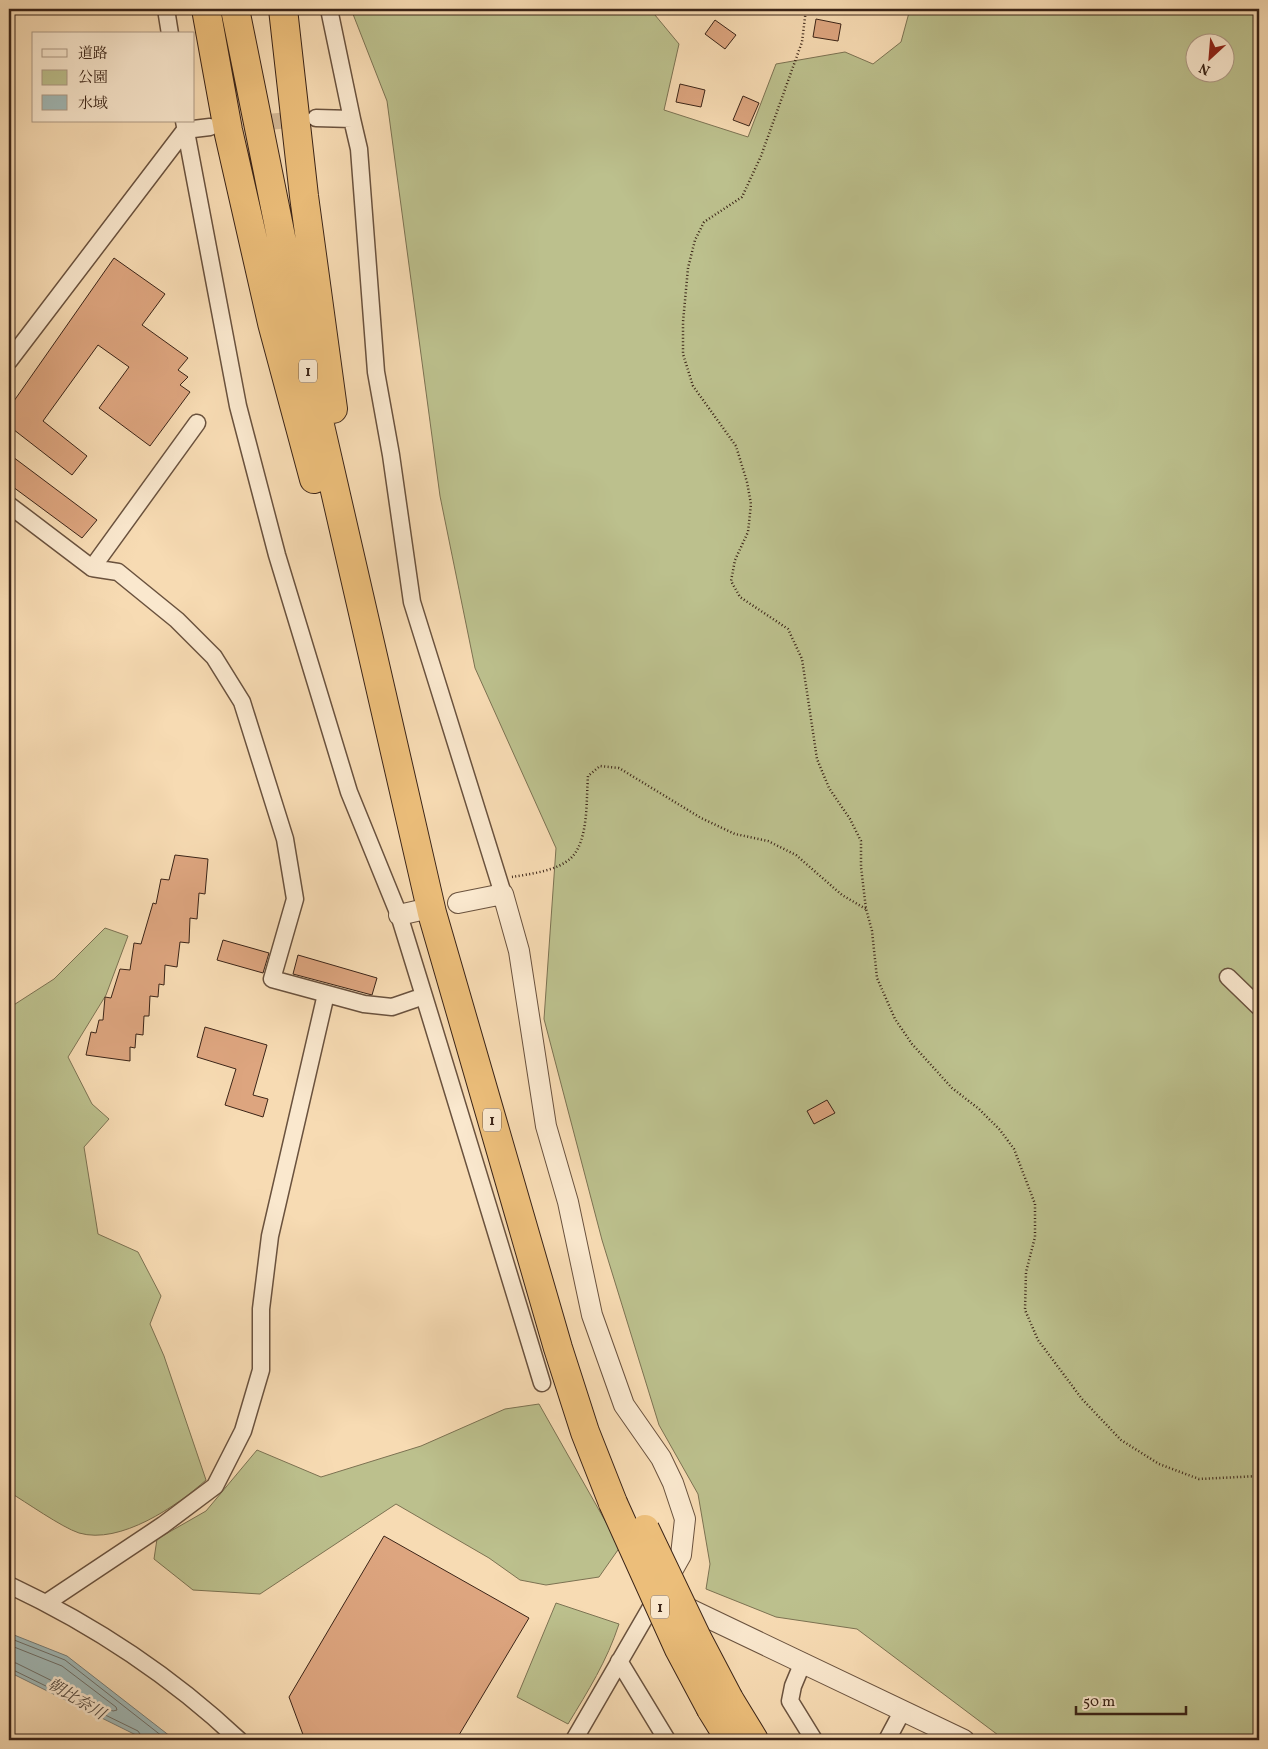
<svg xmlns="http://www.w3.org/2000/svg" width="1268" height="1749" font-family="Vollkorn,'Noto Serif JP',serif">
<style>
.green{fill:#bcc08d;stroke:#7c7252;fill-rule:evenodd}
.water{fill:#a1b9b7;stroke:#787d77}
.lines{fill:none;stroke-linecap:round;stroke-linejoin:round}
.shore{stroke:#6e6e67;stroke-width:1}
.building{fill:#dda57f;stroke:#3b2417}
.minor-tunnel{stroke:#d1b694;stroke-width:16;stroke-dasharray:16 8;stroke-linecap:butt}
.minor-casing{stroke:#6a523e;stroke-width:19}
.tertiary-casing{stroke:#6a523e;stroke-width:22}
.motorway-casing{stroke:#3b2417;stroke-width:30}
.path{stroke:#3b2417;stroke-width:2.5;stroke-dasharray:1 2.5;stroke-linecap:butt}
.minor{stroke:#fae8ce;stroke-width:16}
.tertiary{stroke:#fae8ce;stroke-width:20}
.motorway{stroke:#ecbe7a;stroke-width:28}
.motorway-bridge-casing{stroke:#3b2417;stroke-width:30;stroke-linecap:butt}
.motorway-bridge{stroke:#ecbe7a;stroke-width:28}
.labels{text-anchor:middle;stroke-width:5;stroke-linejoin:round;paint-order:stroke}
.shield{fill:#fae8ce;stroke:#745f4e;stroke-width:1}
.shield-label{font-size:14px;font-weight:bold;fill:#3b2417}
.water-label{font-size:16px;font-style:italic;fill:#54493f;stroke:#fae8ce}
</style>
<rect width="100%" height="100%" fill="#f7dbb3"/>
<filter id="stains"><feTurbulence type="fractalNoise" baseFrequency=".004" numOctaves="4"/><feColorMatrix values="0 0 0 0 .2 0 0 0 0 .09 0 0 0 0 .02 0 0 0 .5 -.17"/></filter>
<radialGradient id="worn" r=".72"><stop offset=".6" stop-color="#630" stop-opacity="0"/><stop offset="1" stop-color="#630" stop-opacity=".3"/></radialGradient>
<path class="green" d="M351 9H650L679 44 664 110 748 137 776 64 845 52 873 64 901 42 910 9H1259V1740H1013L998 1735 857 1629 776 1617 706 1589 710 1564 698 1494 659 1425 602 1240 544 1019 556 848 475 668 440 496 387 101ZM1196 42H1226V72H1196Z
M105 928 128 936 106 995 68 1057 92 1104 109 1119 84 1147 98 1234 138 1252 161 1296 150 1324 164 1356 206 1480C177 1506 120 1545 79 1533 61 1527 26 1502 9 1492V1008L54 979Z
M539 1404 620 1547 599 1577 546 1585 520 1580 489 1558 396 1504 260 1594 193 1590 154 1559 157 1539 206 1511 257 1450 321 1477 421 1446 505 1409Z
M556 1603 619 1624C607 1661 588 1691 568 1724L517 1697Z"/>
<path class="water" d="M9 1633 67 1656 175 1740H141L136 1735 9 1672Z"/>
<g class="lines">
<path class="shore" d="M9 1638 65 1660 167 1740
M9 1645 62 1666 116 1707 117 1710 113 1711 16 1663 9 1662
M9 1668 138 1731 144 1740"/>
</g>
<path class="building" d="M816 19 841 24 838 41 813 37Z
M715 20 736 35 725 49 705 34Z
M680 84 705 90 701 107 676 102Z
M743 96 759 103 749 126 733 120Z
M114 258 165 294 142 325 188 358 178 370 188 377 180 385 190 392 150 446 99 408 129 367 98 345 43 421 87 456 72 475 9 426V408Z
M9 454 97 520 82 538 9 484Z
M175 855 208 859 205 894 199 893 197 919 190 918 189 943 180 942 177 967 165 965 164 985 159 984 158 997 150 996 149 1016H144L143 1035 136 1034 135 1048 130 1047V1061L86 1055 91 1032 96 1033 99 1020H103L105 997 111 998 120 969 130 970 134 943 141 944 153 903 156 904 161 879 169 880Z
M223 940 269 953 263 973 217 960Z
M298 955 377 978 372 995 293 974Z
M205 1027 267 1045 253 1095 268 1099 263 1117 225 1105 236 1069 197 1057Z
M827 1100 835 1113 814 1124 807 1111Z
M384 1536 529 1618 456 1740H305L289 1697Z"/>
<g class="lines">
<path class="minor-tunnel" d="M220 126 302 119"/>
<g class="minor-casing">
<path id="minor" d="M166 9 170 34
M329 9 352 119
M316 118 352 119 359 149 376 372 391 455 412 602 503 894
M9 361 185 130 210 127
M9 505 92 568 118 572 177 620 214 657 242 702 285 839 295 899 272 979 364 1004 392 1007 424 996 399 915 349 792 277 555 238 406 184 121
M92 568 197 423
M1228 977 1259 1007
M424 996 542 1383
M9 1585C94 1625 170 1675 239 1740
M46 1603 163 1525 215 1486 243 1431 261 1370V1309L270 1236 326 994
M619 1661 667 1740
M803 1662 793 1686 790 1701 814 1740
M574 1740 658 1595
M887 1740 903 1710"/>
</g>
<g class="tertiary-casing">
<path id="tertiary" d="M458 903 503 894 519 951 546 1126 568 1202 592 1315 624 1405 661 1458 673 1483 685 1519 681 1555 663 1587
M399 915 421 910
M677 1603 964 1740"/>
</g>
<g class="motorway-casing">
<path id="motorway" d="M206 9 228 130 272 323 314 479
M235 9 313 395 432 913 558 1348 585 1432 613 1503
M283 9 304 196 333 409
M729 1699 754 1740
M711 1709 730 1740"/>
</g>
<path class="path" d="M806 9 802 42 761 156 742 197 704 222 695 240 688 268 683 322V354L693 386 736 446 747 482 751 504 748 532 735 560 731 581 740 597 788 629 802 659 817 759 829 788 850 819 861 841V867L866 909 872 931 877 978 895 1019 912 1044 952 1088 979 1109 1000 1130 1014 1149 1035 1204V1237L1026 1272 1025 1310 1038 1340 1082 1399 1121 1440 1159 1464 1199 1479 1259 1476
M512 877C530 874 557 871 571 858 589 840 586 800 588 776L600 766 619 768 701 818 735 834 768 841 796 855 842 895 866 909"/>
<use href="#minor" class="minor"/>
<use href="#tertiary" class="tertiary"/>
<use href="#motorway" class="motorway"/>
<g class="motorway-bridge-casing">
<path id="motorway-bridge" d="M613 1503 679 1649 711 1709
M645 1529 697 1638 729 1699"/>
</g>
<use href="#motorway-bridge" class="motorway-bridge"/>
</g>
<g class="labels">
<g class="shield">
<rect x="299" y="359.5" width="18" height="23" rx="4"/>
<rect x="483" y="1108.5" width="18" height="23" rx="4"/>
<rect x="651" y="1595.5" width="18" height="23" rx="4"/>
</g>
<g class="shield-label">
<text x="308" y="376">1</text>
<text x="492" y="1125">1</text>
<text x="660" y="1612">1</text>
</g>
<g class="water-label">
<text transform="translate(77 1698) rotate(31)" y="6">朝比奈川</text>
</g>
</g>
<rect width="1268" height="1749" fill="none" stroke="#f7dbb3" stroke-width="30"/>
<rect x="10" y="10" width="1248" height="1729" fill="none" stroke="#3b2417" stroke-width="2.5"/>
<rect x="15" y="15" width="1238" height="1719" fill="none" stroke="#3b2417"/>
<rect x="32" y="32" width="162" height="90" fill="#fae8ce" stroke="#ae9a85"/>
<rect x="42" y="49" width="25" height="8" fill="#fae8ce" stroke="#ae9a85"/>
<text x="78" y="58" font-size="15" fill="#3b2417">道路</text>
<rect x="42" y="70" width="25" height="15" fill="#bcc08d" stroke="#ae9a85"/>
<text x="78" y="82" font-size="15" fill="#3b2417">公園</text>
<rect x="42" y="95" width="25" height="15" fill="#a1b9b7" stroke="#ae9a85"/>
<text x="78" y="108" font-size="15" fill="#3b2417">水域</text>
<g transform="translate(1210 58) rotate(206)"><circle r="24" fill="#fae8ce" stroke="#ae9a85"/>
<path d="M0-4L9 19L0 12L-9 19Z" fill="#8f2418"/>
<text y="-8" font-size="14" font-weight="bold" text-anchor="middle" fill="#3b2417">N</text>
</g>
<path d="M1076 1706v8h110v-8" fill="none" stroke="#3b2417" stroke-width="2.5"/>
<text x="1083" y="1706" font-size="15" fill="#3b2417" stroke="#fae8ce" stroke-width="4" paint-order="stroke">50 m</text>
<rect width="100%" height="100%" filter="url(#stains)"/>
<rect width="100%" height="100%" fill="url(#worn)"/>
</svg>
